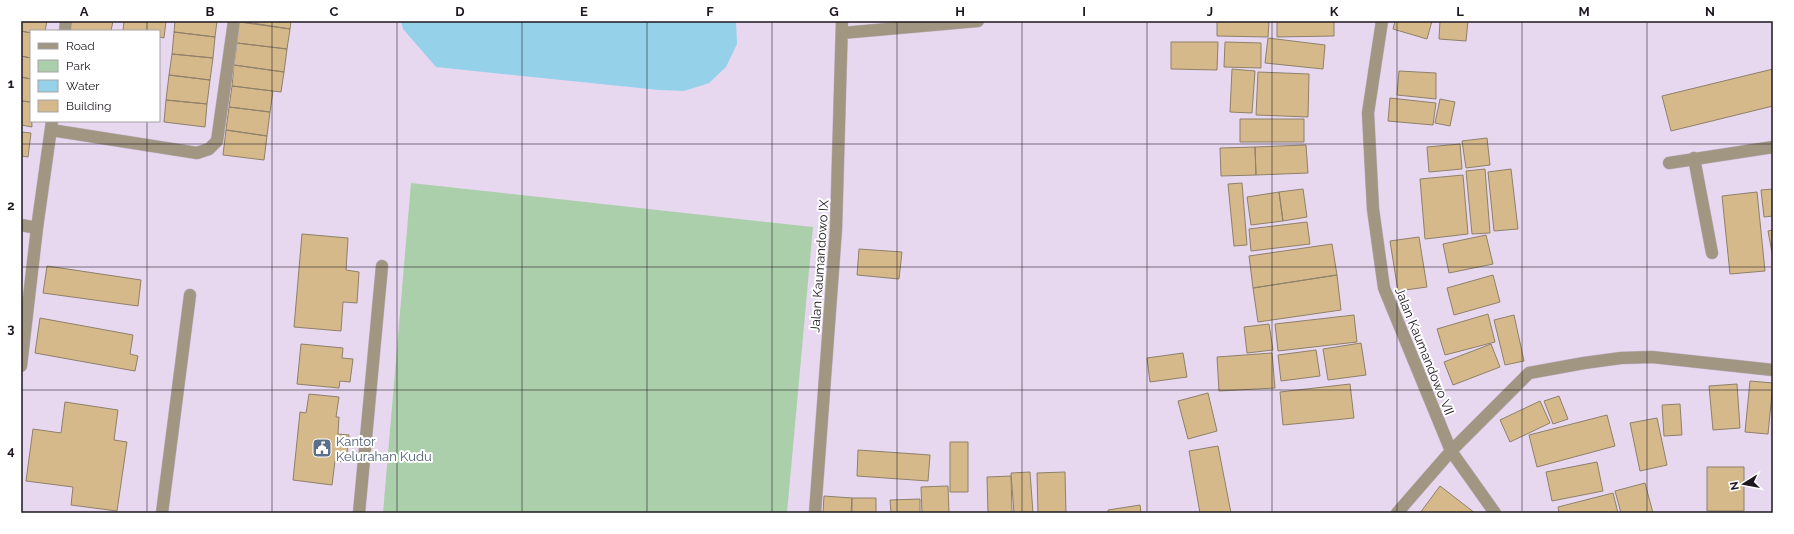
<svg xmlns="http://www.w3.org/2000/svg" width="1794" height="534" font-family="Raleway,sans-serif">
<style>
.green{fill:#abcfaa}
.water{fill:#96d1ea}
.building{fill:#d6b98b;stroke:#8e8069}
.lines{fill:none;stroke-linecap:round;stroke-linejoin:round}
.lane-casing{stroke:#c3b5ca;stroke-width:13}
.street-casing{stroke:#c3b5ca;stroke-width:13}
.lane{stroke:#a19682;stroke-width:12}
.street{stroke:#a19682;stroke-width:12}
.grid{fill:none;stroke:#1d171f;stroke-width:1;stroke-opacity:0.55}
.labels{text-anchor:middle;stroke-width:4;stroke-linejoin:round;paint-order:stroke}
.street-label{font-size:13px;fill:#1d171f;stroke:#fff}
.service-label{font-size:13px;fill:#4e5e75;stroke:#fff;text-anchor:start}
.neatline{fill:none;stroke:#1d171f;stroke-width:1.5}
.grid-label{font-size:13px;text-anchor:middle;font-weight:bold;fill:#1d171f}
</style>
<rect width="100%" height="100%" fill="#e7d8f0"/>
<path class="green" d="M411 183 813 227 787 513H383Z"/>
<path class="water" d="M401 21H736L737 44 726 67 709 83 684 91 659 90 436 67 403 29Z"/>
<path class="building" d="M21 21H47L45 31H31V33L21 31Z
M70 21H113L111 31H69Z
M124 21H166L164 38 159 37V31H123Z
M175 21H217L215 37 174 32Z
M240 21H291L290 29Z
M1217 21H1269L1268 37 1217 36Z
M1277 21H1334V36L1277 37Z
M1395 21H1432L1427 39 1393 29Z
M1440 21H1468L1466 41 1439 39Z
M239 22 290 29 287 49 237 43Z
M21 31 31 33V58L21 56Z
M174 32 215 37 213 58 172 54Z
M1268 38 1325 45 1323 69 1265 63Z
M1171 42H1218L1217 70 1171 69Z
M1225 42 1261 43V68L1224 67Z
M237 43 287 49 284 72 234 65Z
M172 54 213 58 210 80 169 75Z
M21 56 31 58V79L21 77Z
M234 65 284 72 281 92 232 86Z
M1232 69 1255 71 1252 113 1230 112Z
M1773 69V106L1671 131 1662 96Z
M1399 71 1436 73V99L1397 95Z
M1258 72 1309 74 1308 117 1256 115Z
M169 75 210 80 207 104 166 100Z
M21 77 31 79V102L21 101Z
M232 86 273 91 270 112 229 107Z
M1390 98 1436 103 1433 125 1388 121Z
M1440 99 1455 102 1450 126 1435 123Z
M166 100 207 104 205 127 164 122Z
M21 101 31 102 32 127 21 125Z
M229 107 270 112 267 136 226 130Z
M1240 119H1304V142H1240Z
M226 130 267 136 264 160 223 155Z
M21 132 31 133 28 157 21 156Z
M1487 138 1490 165 1466 168 1462 141Z
M1460 144 1462 169 1429 172 1427 147Z
M1306 145 1308 173 1256 175 1255 147Z
M1255 147 1256 175 1221 176 1220 148Z
M1485 169 1490 233 1472 234 1466 171Z
M1511 169 1518 229 1494 231 1488 172Z
M1463 175 1468 234 1425 239 1420 179Z
M1242 183 1247 245 1234 246 1228 184Z
M1303 189 1307 217 1283 221 1279 192Z
M1773 189V216L1764 217 1761 190Z
M1279 192 1283 221 1251 225 1247 197Z
M1757 192 1765 271 1730 274 1722 196Z
M1307 222 1310 244 1251 251 1249 229Z
M1773 230V258L1768 231Z
M302 234 348 238 346 270 359 272 357 303 343 302 341 331 294 327Z
M1486 235 1493 264 1449 273 1443 244Z
M1419 237 1427 287 1398 291 1390 241Z
M1332 244 1337 275 1253 288 1249 256Z
M859 249 902 252 899 279 857 275Z
M47 266 141 280 138 306 43 293Z
M1337 275 1341 310 1258 322 1253 288Z
M1493 275 1500 302 1454 315 1447 288Z
M1488 314 1495 342 1445 355 1437 329Z
M1354 315 1357 342 1278 351 1275 324Z
M1514 315 1524 361 1505 365 1494 320Z
M40 318 133 335 130 354 138 356 135 371 35 353Z
M1269 324 1273 350 1247 353 1244 327Z
M1361 343 1366 375 1328 380 1323 349Z
M301 344 343 348 342 358 353 359 350 382 340 381 339 388 297 384Z
M1491 344 1500 367 1453 385 1444 362Z
M1316 350 1320 376 1281 381 1278 355Z
M1183 353 1187 377 1150 382 1147 358Z
M1272 353 1275 388 1219 391 1217 357Z
M1750 381 1773 383 1768 434 1745 432Z
M1350 384 1354 418 1283 425 1280 392Z
M1737 384 1740 428 1713 430 1709 386Z
M1208 393 1217 431 1188 439 1178 401Z
M309 394 339 397 336 417H339L338 434 349 435 346 462 335 461 332 485 293 480 300 412 306 413Z
M1559 396 1568 419 1553 424 1544 401Z
M1540 401 1550 423 1510 442 1500 420Z
M65 402 118 410 114 440 127 442 117 511 71 505 73 487 26 481 33 429 61 433Z
M1680 404 1682 435 1664 436 1662 405Z
M1607 415 1615 446 1537 467 1529 435Z
M1657 418 1667 465 1640 471 1630 423Z
M950 442H968V492H950Z
M1218 446 1231 513H1200L1189 451Z
M858 450 930 455 928 481 857 476Z
M1597 462 1603 491 1552 501 1546 472Z
M1707 467H1744V511H1707Z
M1030 472 1033 513H1014L1011 473Z
M1065 472 1066 513H1038L1037 473Z
M1011 476 1012 513H988L987 477Z
M1645 483 1653 513H1621L1615 491Z
M948 486 949 513H922L921 487Z
M1440 486 1475 513H1420Z
M1613 493 1618 513H1559L1558 507Z
M824 496 852 498 851 513H823Z
M852 498H876V513H852Z
M920 499V513H891L890 500Z
M1140 505 1141 513H1108V510Z"/>
<g class="lines">
<g class="lane-casing">
<path id="lane" d="M359 513 382 266"/>
</g>
<g class="street-casing">
<path id="street" d="M1382 21 1368 113 1373 209 1384 288 1451 451 1495 513
M65 31 66 21
M842 33 978 21
M51 130 197 153 209 149 217 141 234 21
M1694 158 1712 253
M1669 163 1773 147
M21 225 37 228
M21 366 37 228 52 121
M162 513 190 295
M815 513 836 229 842 21
M1397 513 1451 451 1529 373 1584 363 1621 358 1652 357 1773 370"/>
</g>
<use href="#lane" class="lane"/>
<use href="#street" class="street"/>
</g>
<path class="grid" d="M147 21V31M272 21V513M397 21V513M522 21V513M647 21V513M772 21V513M897 21V513M1022 21V513M1147 21V513M1272 21V513M1397 21V513M1522 21V513M1647 21V513M147 121V513M21 144H1773M21 267H1773M21 390H1773"/>
<defs>
<g id="civic-square" transform="scale(1)"><rect x="-9" y="-9" width="18" height="18" rx="4" fill="#5c6f8a" stroke="#fff"/><path d="M-.6-6.5H3V-4.5H.6V-3L4-1V1h2V6H-6V1h2V-1L-.6-3ZM-1.2 2.5V6h2.4V2.5Z" fill="#fff"/></g>
</defs>
<g fill-rule="evenodd">
<use href="#civic-square" x="322" y="448"/>
</g>
<g class="labels">
<g class="street-label">
<text transform="translate(819 266) rotate(-86)" y="5">Jalan Kaumandowo IX</text>
<text transform="translate(1425 351) rotate(68)" y="5">Jalan Kaumandowo VII</text>
</g>
<g class="service-label">
<text x="336" y="446">Kantor<tspan x="336" dy="15">Kelurahan Kudu</tspan></text>
</g>
</g>
<rect width="1794" height="534" fill="none" stroke="#ffffff" stroke-width="44"/>
<rect x="30" y="30" width="130" height="92" fill="#ffffff" stroke="#a5a2a5"/>
<rect x="38" y="43" width="20" height="6" fill="#a19682" stroke="#a5a2a5"/>
<text x="66" y="50" font-size="12" fill="#1d171f">Road</text>
<rect x="38" y="60" width="20" height="12" fill="#abcfaa" stroke="#a5a2a5"/>
<text x="66" y="70" font-size="12" fill="#1d171f">Park</text>
<rect x="38" y="80" width="20" height="12" fill="#96d1ea" stroke="#a5a2a5"/>
<text x="66" y="90" font-size="12" fill="#1d171f">Water</text>
<rect x="38" y="100" width="20" height="12" fill="#d6b98b" stroke="#a5a2a5"/>
<text x="66" y="110" font-size="12" fill="#1d171f">Building</text>
<g transform="translate(1744 484) rotate(259)" stroke="#ffffff" stroke-width="3" paint-order="stroke">
<path d="M0-3L7 15L0 10L-7 15Z" fill="#1d171f"/>
<text y="-6" font-size="11" font-weight="bold" text-anchor="middle" fill="#1d171f">N</text>
</g>
<rect x="22" y="22" width="1750" height="490" class="neatline"/>
<g class="grid-label">
<text x="84" y="16">A</text>
<text x="210" y="16">B</text>
<text x="334" y="16">C</text>
<text x="460" y="16">D</text>
<text x="584" y="16">E</text>
<text x="710" y="16">F</text>
<text x="834" y="16">G</text>
<text x="960" y="16">H</text>
<text x="1084" y="16">I</text>
<text x="1210" y="16">J</text>
<text x="1334" y="16">K</text>
<text x="1460" y="16">L</text>
<text x="1584" y="16">M</text>
<text x="1710" y="16">N</text>
<text x="11" y="88">1</text>
<text x="11" y="210">2</text>
<text x="11" y="333">3</text>
<text x="11" y="455">4</text>
</g>
</svg>
